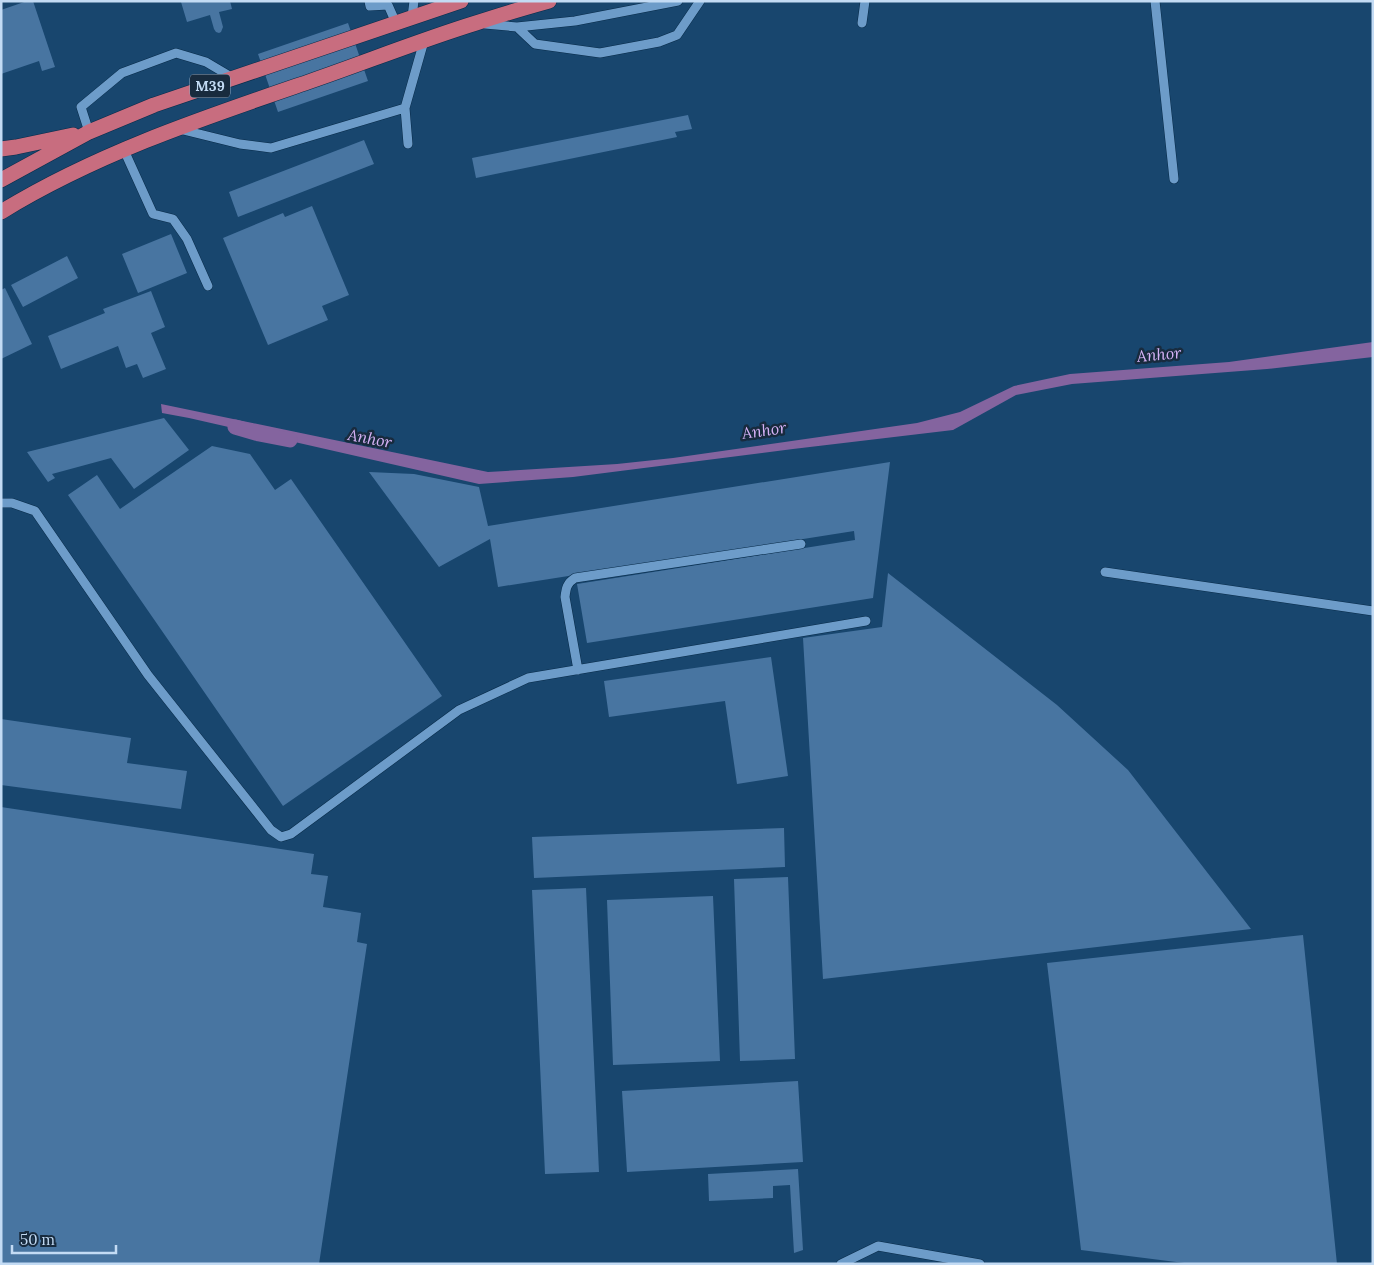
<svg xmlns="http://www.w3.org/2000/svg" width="1374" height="1265" font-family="Lora,serif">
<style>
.water{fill:#84649f}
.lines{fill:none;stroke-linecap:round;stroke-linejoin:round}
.canal{stroke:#84649f;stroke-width:15}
.building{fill:#4875a1}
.minor-casing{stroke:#082b49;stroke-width:10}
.highway-casing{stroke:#082b49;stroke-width:16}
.minor{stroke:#6d9cc9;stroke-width:9}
.highway{stroke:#c86d7f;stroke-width:15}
.labels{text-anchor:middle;stroke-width:5;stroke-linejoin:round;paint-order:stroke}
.shield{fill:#182b3e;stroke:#90a6bd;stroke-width:1}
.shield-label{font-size:14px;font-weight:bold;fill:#c3dbf4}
.water-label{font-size:16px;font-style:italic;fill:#d6b2f6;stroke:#182b3e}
</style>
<rect width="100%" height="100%" fill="#18466e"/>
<path class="water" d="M1373 342V357L1267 369 1072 384 1016 395 953 430 793 449 573 477 479 484 189 418 162 413 161 404 488 472 617 464 673 458 917 423 960 412 1014 386 1070 374 1229 362Z"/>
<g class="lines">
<path class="canal" d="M235 427 259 434 290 440"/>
</g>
<path class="building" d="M27 1H33L55 67 42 71 39 61 1 74V10Z
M183 1H230L232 9 219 12 223 27 221 32 219 33 216 32 214 29 210 15 187 22 181 2Z
M348 23 368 81 278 112 258 54Z
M688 115 692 129 675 132 677 137 476 178 472 158Z
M364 140 374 164 238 217 229 192Z
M312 206 349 295 322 306 328 320 268 345 223 238 283 213 285 217Z
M171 234 187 273 138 293 122 254Z
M67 256 78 278 23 307 11 285Z
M5 288 32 344 1 359V290Z
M151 291 165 327 151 333 166 369 143 378 137 364 126 368 118 346 61 369 48 336 105 313 103 309Z
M164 418 189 450 134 489 111 458 52 474 55 478 48 482 27 452Z
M212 446 250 454 275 490 291 479 442 696 283 806 68 495 97 475 120 509Z
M890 462 873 598 587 643 577 584 855 540 854 531 498 587 490 539 439 567 369 472 414 474 479 487 488 526Z
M888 573 1057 705 1128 770 1251 929 823 979 803 638 882 627Z
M771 657 788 776 737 784 725 701 609 717 604 681Z
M1 719 131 738 127 763 187 771 181 809 1 785Z
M1 807 314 854 311 874 328 876 323 907 361 913 357 942 367 944 319 1264H1Z
M784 828 785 867 534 878 532 837Z
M788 877 795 1059 740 1061 734 879Z
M586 888 599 1172 545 1174 532 890Z
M713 896 720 1061 613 1065 607 900Z
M1303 935 1337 1264H1192L1081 1250 1047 963Z
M798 1081 803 1162 627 1172 622 1091Z
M798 1169 803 1250 794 1253 790 1185 773 1186V1198L709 1201 708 1174Z"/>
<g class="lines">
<g class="minor-casing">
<path id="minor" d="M369 1 370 6 388 5 396 23
M1155 1 1174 179
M412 17 414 1
M862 23 865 1
M485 24 517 27 575 21 678 1
M517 27 535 44 600 53 659 42 677 35 700 1
M405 108 408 144
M179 129 240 144 271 148 405 108 424 41
M89 132 81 107 122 73 176 53 206 62 233 78
M124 150 153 214 173 219 187 239 208 286
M1 503H12L35 511 148 675 271 830 281 837 291 834 459 710 528 678 866 621
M1105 572 1373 611
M578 670 565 597C566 588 567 583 575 578L801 544
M841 1264 878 1246 980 1264"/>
</g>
<g class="highway-casing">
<path id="highway" d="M1 149 16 147 73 135
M1 180 89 132 154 105 461 1
M1 212C97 153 206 117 311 81 366 62 421 40 476 23 500 15 524 8 549 1"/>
</g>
<use href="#minor" class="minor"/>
<use href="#highway" class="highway"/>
</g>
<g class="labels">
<rect class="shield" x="190" y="74.5" width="40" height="23" rx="4"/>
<g class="shield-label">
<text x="210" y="91">M39</text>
</g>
<g class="water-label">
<text transform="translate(1159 354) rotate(-5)" y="6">Anhor</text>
<text transform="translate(764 430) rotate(-8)" y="6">Anhor</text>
<text transform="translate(370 438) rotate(11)" y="6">Anhor</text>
</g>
</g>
<rect width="1374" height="1265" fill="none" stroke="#c3dbf4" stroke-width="5"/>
<path d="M12 1245v8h104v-8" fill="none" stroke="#c3dbf4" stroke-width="2.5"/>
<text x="20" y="1245" font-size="15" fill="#c3dbf4" stroke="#182b3e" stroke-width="4" paint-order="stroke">50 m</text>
</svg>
